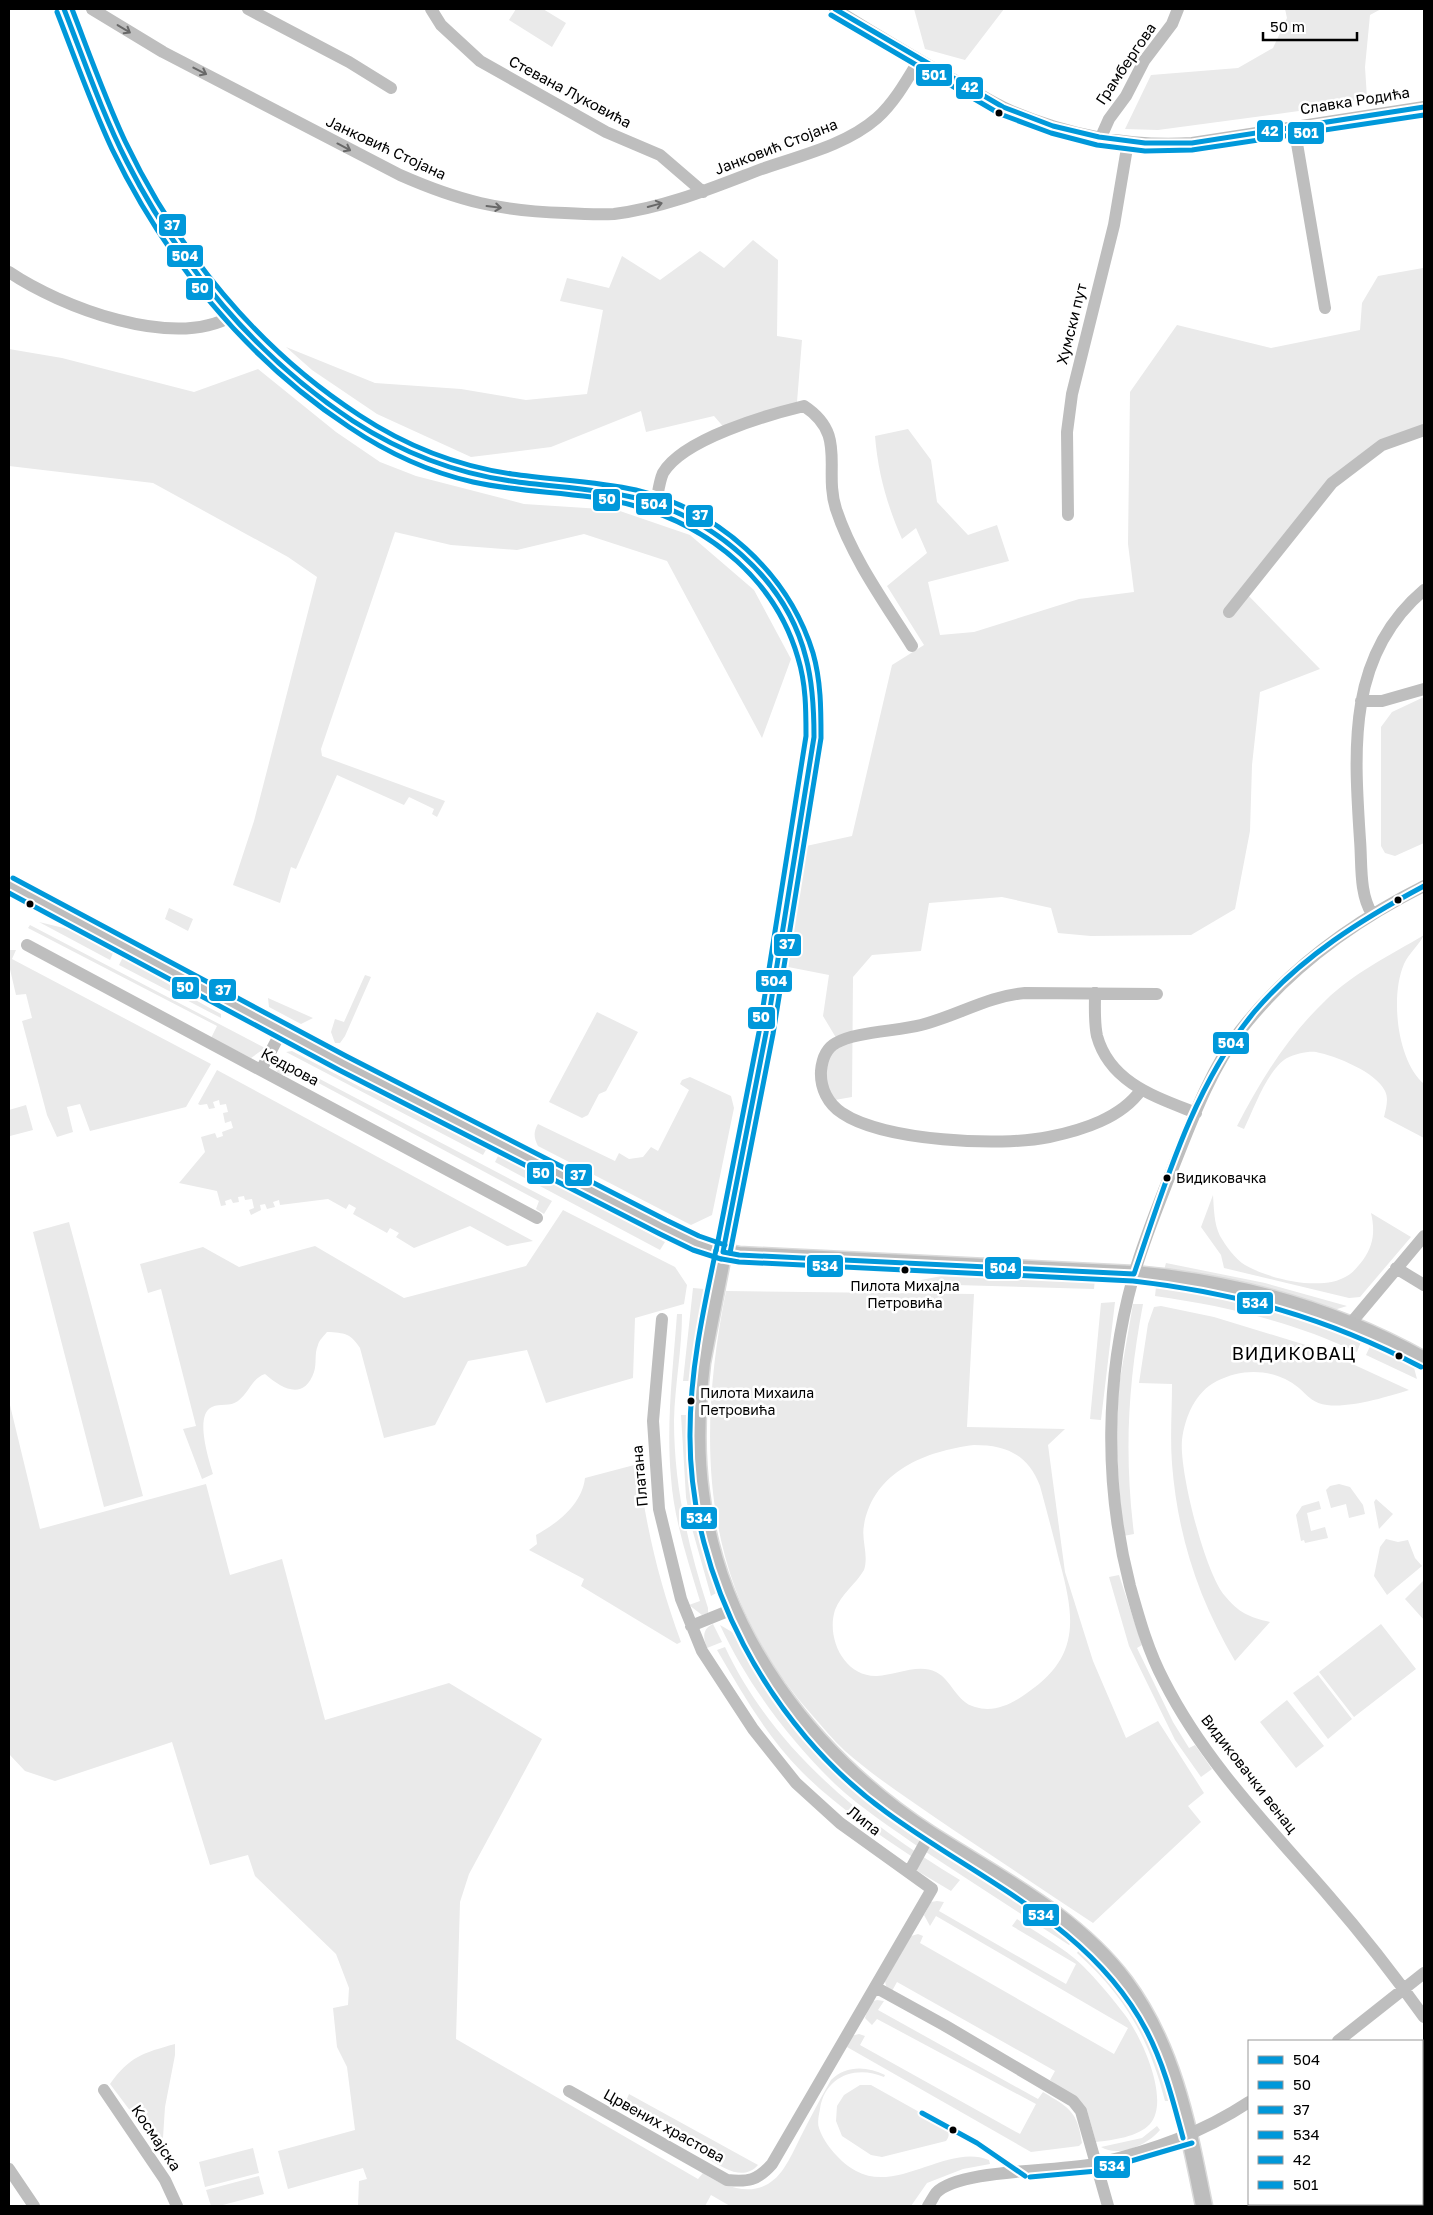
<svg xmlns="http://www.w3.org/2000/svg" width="1433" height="2215" font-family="'Golos Text',sans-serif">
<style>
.green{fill:#eaeaea;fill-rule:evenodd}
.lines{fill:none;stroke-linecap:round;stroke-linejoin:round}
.major-casing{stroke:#dbdbdb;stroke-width:19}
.minor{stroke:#bebebe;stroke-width:12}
.major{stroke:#bdbdbd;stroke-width:16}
.bus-1-casing{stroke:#fff;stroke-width:9}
.bus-2-casing{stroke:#fff;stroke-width:9}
.bus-3-casing{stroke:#fff;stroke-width:9}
.bus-4-casing{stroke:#fff;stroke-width:9}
.bus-5-casing{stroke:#fff;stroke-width:9}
.bus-6-casing{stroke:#fff;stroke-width:9}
.bus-1{stroke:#0098da;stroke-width:5}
.bus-2{stroke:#0098da;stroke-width:5}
.bus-3{stroke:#0098da;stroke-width:5}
.bus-4{stroke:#0098da;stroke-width:5}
.bus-5{stroke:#0098da;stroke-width:5}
.bus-6{stroke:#0098da;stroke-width:5}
.oneway{stroke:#686868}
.bus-dot{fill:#000;stroke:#fff;stroke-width:2}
.labels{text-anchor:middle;stroke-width:5;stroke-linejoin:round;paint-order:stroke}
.bus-label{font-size:14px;fill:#000;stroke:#fff;text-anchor:start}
.street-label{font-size:15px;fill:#000;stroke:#fff}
.quarter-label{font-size:18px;letter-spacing:1px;fill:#000;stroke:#fff}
.line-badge{stroke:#fff;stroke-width:2}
.badge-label{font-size:14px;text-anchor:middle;font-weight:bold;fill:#fff}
</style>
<rect width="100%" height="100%" fill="#fff"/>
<path class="green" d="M516 9H543L566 23 552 47 509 20Z
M914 9H1004L965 60 925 49Z
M1285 9H1381L1370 15 1365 67 1367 98 1299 111 1158 130 1125 129 1151 75 1238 68 1273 48 1287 18Z
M753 240 778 260 777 336 802 340 797 402 727 431 714 416 646 432 641 411 551 447 471 457 377 414 312 370 286 347 375 383 461 389 526 400 587 394 603 310 560 301 567 278 609 288 622 256 660 280 700 251 724 268Z
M1423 268 1424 433 1382 445 1332 483 1245 592 1320 669 1260 692 1252 765 1250 831 1235 909 1191 935 1091 936 1058 933 1051 908 1002 897 929 903 921 951 872 955 853 977 852 1097 829 1101 820 1077 838 1041 823 1016 829 975 778 965 797 848 852 836 892 665 924 645 887 586 927 553 916 528 902 539C887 505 878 473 875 436L908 429 931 460 937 502 968 535 997 525 1009 561 928 582 940 635 974 632 1079 599 1134 592 1128 544 1130 392 1177 325 1271 348 1360 330 1362 303 1378 276Z
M9 349 62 358 194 392 258 369 336 432 380 462 416 476 524 504 617 510 690 535 754 590 791 659 762 738 667 561 584 534 517 550 451 545 395 532 321 749 322 756 445 801 437 817 432 814 434 809 409 797 404 805 337 775 296 869 291 867 280 903 233 885 254 821 317 577 288 557 153 483 9 466Z
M1424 697V843L1395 856 1385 853 1381 846V727L1392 712Z
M169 908 193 919 188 931 165 919Z
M39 922 68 929 113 953 110 960Z
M30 925 265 1048 251 1058 211 1038 217 1026 28 928Z
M1424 935C1419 945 1409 953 1404 964 1390 996 1397 1061 1424 1084V1138L1384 1117C1386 1108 1389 1099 1385 1091 1376 1072 1336 1056 1316 1052 1308 1051 1295 1054 1287 1058 1267 1070 1254 1109 1244 1129L1237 1126C1261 1080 1287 1037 1325 1001 1353 973 1391 955 1424 935Z
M9 950H16L12 959 211 1064 186 1107 90 1131 80 1104 67 1107 73 1132 57 1137 47 1115 22 1021 32 1018 26 994 16 995 9 965Z
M123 957C156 976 187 996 221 1014V1018L119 965Z
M365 975 371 977 345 1036 340 1043H335L331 1032 335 1019 344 1022Z
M268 998 313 1018 301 1024 269 1007Z
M597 1012 638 1032 606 1091 599 1094 588 1115 582 1118 549 1102Z
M292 1051 366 1090 383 1094 487 1148 483 1155 286 1052Z
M276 1056 552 1201 544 1214 536 1209 539 1201 311 1079 308 1084 292 1075 285 1076 277 1072 274 1062Z
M217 1070 533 1241 507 1246 470 1226 414 1248 396 1237 399 1233 390 1228 387 1233 353 1214 356 1208 349 1204 346 1209 328 1199 280 1205 279 1200 273 1202 275 1207 267 1209 265 1204 260 1205 261 1210 251 1215 249 1210 254 1208 252 1199 245 1200 244 1196 238 1197 239 1202 233 1203 231 1199 225 1201 226 1205 221 1206 217 1191 179 1183 205 1152 201 1137 215 1133 217 1138 223 1136 222 1132 233 1128 231 1121 225 1123 223 1113 228 1112 226 1104 220 1105 219 1100 213 1102 215 1108 209 1109 207 1104 200 1105 198 1104Z
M690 1077 731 1096 734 1108 712 1215 691 1225 538 1146C534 1138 533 1132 538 1124L615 1161 619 1153 629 1159 643 1157 651 1147 658 1151 689 1090 680 1084 682 1080Z
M26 1105 33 1130 10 1136 9 1110Z
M499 1154 665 1242 660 1250 495 1162Z
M1213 1195C1214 1209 1214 1224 1220 1236 1226 1246 1235 1259 1245 1265 1269 1279 1322 1292 1347 1276 1354 1272 1358 1266 1363 1260 1374 1245 1375 1230 1371 1213L1411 1237 1360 1297 1349 1298 1224 1268 1221 1255 1201 1227Z
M563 1210 675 1267 687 1285 684 1304 635 1318 633 1378 546 1403 527 1350 468 1361 435 1425 384 1438 360 1348C350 1333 345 1333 327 1332 324 1336 319 1340 318 1345 314 1354 317 1363 314 1372 304 1401 282 1389 265 1374 252 1378 249 1393 238 1401 230 1407 220 1403 212 1407 194 1415 209 1460 213 1474L202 1479 183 1429 196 1426 161 1289 148 1293 140 1264 203 1247 239 1267 315 1246 404 1298 526 1266Z
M69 1222 143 1496 104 1507 33 1232Z
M1166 1263 1265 1283 1347 1306 1334 1310 1164 1270Z
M957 1273 1095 1279 1094 1289 920 1284 921 1280Z
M1156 1287C1232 1291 1292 1310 1362 1339L1357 1352C1293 1322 1226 1306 1155 1296Z
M693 1288 704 1289 690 1381H683Z
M726 1291 974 1294 967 1427 1065 1429 1048 1445 1065 1572 1093 1661 1126 1738 1158 1721 1204 1793 1188 1806 1201 1822 1093 1923C1046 1892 999 1860 952 1829 916 1804 878 1780 845 1751 833 1740 823 1727 812 1715 702 1592 695 1446 726 1291ZM974 1445C1007 1445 1028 1455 1040 1486 1047 1512 1054 1538 1060 1563 1075 1619 1080 1657 1027 1693 1012 1704 994 1713 975 1707 956 1702 952 1680 936 1672 919 1663 895 1675 877 1676 844 1677 826 1638 835 1610 841 1594 856 1584 864 1570 869 1555 861 1540 864 1525 874 1471 926 1451 974 1445Z
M1115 1302 1101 1420 1090 1419 1101 1303Z
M1133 1304H1143C1128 1384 1124 1453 1134 1534L1123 1536 1116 1442 1119 1385Z
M1161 1306 1214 1317 1322 1350 1409 1390C1387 1397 1350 1408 1327 1405 1314 1404 1308 1396 1299 1388 1276 1369 1244 1367 1217 1381 1195 1392 1185 1417 1182 1440 1179 1471 1205 1573 1225 1596 1239 1613 1249 1617 1270 1622L1235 1661C1198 1598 1178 1537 1172 1464 1170 1437 1172 1411 1172 1384L1139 1383 1148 1324 1154 1307Z
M677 1314H682C682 1349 675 1384 674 1420 674 1486 688 1546 708 1608V1613L702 1615 689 1605 700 1601C688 1561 674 1520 671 1478 666 1423 673 1369 677 1314Z
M1371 1344 1413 1364 1417 1379 1366 1355Z
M9 1401 40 1529 206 1484 230 1575 282 1559 325 1720 449 1683 542 1739 469 1874 460 1902 456 2039 698 2179 703 2173C730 2191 763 2200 784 2168 790 2159 795 2148 800 2138 810 2118 820 2099 831 2080 846 2065 867 2066 885 2075L884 2077C856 2065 825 2076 820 2109 819 2114 817 2123 819 2128 824 2144 841 2163 856 2171 898 2194 948 2143 989 2160L990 2164 963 2169 927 2183 911 2206H730L711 2195 705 2206H358L359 2181 367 2179 363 2168 288 2189 278 2151 355 2130 347 2067 337 2047 333 2008 348 2005 349 1988 336 1954 255 1876 248 1855 210 1865 172 1742 55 1781 25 1771 9 1754Z
M681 1415H688C688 1435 688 1456 690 1476 694 1516 705 1555 718 1592L711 1596 691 1525 686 1497Z
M638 1464C646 1528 659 1582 681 1642L677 1644 581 1586 584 1579 529 1550 537 1544 536 1535C558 1523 582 1504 585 1478Z
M1339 1484 1350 1487 1363 1505 1365 1514 1349 1518 1346 1504 1331 1508 1326 1490 1330 1486Z
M1376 1499 1393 1514 1379 1529 1374 1502Z
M1319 1501 1321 1509 1307 1513 1311 1531 1325 1527 1328 1538 1305 1543 1304 1540 1301 1541 1296 1515 1302 1506Z
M1386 1539 1398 1542 1408 1540 1415 1558 1422 1566 1387 1595 1374 1576 1380 1547Z
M1119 1575 1142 1645 1137 1648 1173 1722 1189 1748 1195 1745 1212 1769 1201 1777 1175 1740 1129 1646 1109 1577Z
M1424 1580V1620L1405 1599Z
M713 1624 722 1642 707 1648C703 1638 702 1629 713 1624Z
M1381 1624 1416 1669 1354 1717 1319 1672Z
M720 1625 732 1632 763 1685 787 1718 839 1776 872 1806 911 1835 1026 1907 1073 1942 1069 1945C1020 1913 971 1882 923 1850 893 1829 862 1809 835 1784 788 1738 748 1685 720 1625Z
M725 1647C774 1751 864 1822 960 1880L951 1891 909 1866 914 1858C875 1832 835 1805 802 1772 767 1737 742 1693 717 1650Z
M1318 1675 1352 1719 1328 1739 1293 1693Z
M1287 1700 1324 1746 1296 1768 1260 1722Z
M937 1901 944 1902 939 1911 1066 1984 1076 1964 1012 1926 1017 1919C1035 1932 1056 1943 1074 1958 1089 1970 1113 1999 1125 2015 1141 2036 1171 2100 1150 2124 1138 2137 1113 2140 1096 2142L1087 2110 1050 2080 1055 2071 897 1982 892 1991 886 1986 885 1981 911 1936 918 1934 923 1936 920 1943 1114 2054 1128 2028 936 1916 930 1926 924 1915 931 1902Z
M1080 1948C1109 1974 1134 2003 1151 2038 1159 2055 1164 2075 1171 2092V2101H1165C1149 2038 1125 1996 1077 1953Z
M877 2000 884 2001 878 2010 1038 2099 1043 2092C1069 2108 1077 2110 1082 2143L1079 2146 1031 2152 847 2047 851 2036 859 2034 865 2036 860 2045 1020 2134 1036 2104 877 2019 872 2025 865 2018 870 2002Z
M175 2044V2055L165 2107 162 2153 110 2084C130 2056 143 2053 175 2044Z
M860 2085H871L946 2127C949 2133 950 2136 946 2141L882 2157 871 2155 842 2136 836 2121 837 2106 844 2095Z
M629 2094 758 2165C744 2181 725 2169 710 2160L715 2151 626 2101Z
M1157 2126 1160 2130C1148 2145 1118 2158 1101 2147L1142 2138Z
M253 2148 259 2173 205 2187 199 2162Z
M259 2176 264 2194 219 2206H211L206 2190Z"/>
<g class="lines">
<g class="major-casing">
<path id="major" d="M64 9C84 60 102 113 127 162 176 261 249 346 339 411 378 439 426 463 472 474 526 487 582 486 636 498 746 524 823 623 814 737L766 1033 702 1363C697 1406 695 1450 701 1493 718 1635 813 1758 930 1834 997 1877 1076 1916 1125 1982 1174 2048 1188 2127 1204 2206
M9 885 343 1063 663 1227 708 1248 739 1255 1134 1274C1238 1283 1333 1309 1424 1360"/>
</g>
<path class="minor" d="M92 9 163 52 400 175C459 201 500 211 565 213 581 214 598 215 614 214 664 208 712 188 759 170 798 156 845 146 877 118 894 103 907 80 919 60
M248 9 349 62 391 88
M431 9 441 25 480 61 606 132 660 155 703 192
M835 9C877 35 919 60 963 85 978 93 993 103 1009 110 1066 135 1130 147 1192 143L1424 107
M1294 126 1325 308
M1101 137 1109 119 1126 96 1144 61 1172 24 1178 9
M9 272C61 307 173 350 232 316
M656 503C658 494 659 482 663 473 683 439 767 415 804 406 848 435 823 468 836 509 852 558 885 603 912 646
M1068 515 1067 432 1072 394 1114 225 1128 142
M1229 612 1332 483 1382 445 1424 430
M1361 701H1382L1424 689
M1424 886C1354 921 1289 968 1240 1031 1209 1072 1191 1123 1172 1170 1158 1206 1143 1242 1133 1278 1105 1379 1104 1485 1130 1586 1139 1618 1148 1651 1164 1681 1205 1762 1269 1827 1328 1895 1362 1934 1394 1975 1424 2017
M1372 914C1359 893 1362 864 1360 840 1354 748 1347 655 1424 590
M27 945 537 1218
M1095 993C1095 1007 1094 1022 1097 1036 1110 1083 1156 1097 1196 1113
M261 1070 282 1030
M1141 1090C1121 1118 1083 1130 1049 1137 1001 1147 883 1141 842 1113 828 1104 820 1088 821 1071 822 1060 825 1049 836 1043 854 1032 898 1031 921 1025 957 1016 988 996 1025 993L1157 994
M1396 1268 1424 1285
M1351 1323 1424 1236
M691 1626 733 1609
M909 1872 930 1834
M875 1987 944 2025 1073 2101 1081 2111 1108 2206
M1338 2041 1424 1973
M104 2090 165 2180 177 2206
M569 2091 727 2180C748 2182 757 2181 772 2164L932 1889 840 1823 796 1783 753 1729 702 1651 681 1599 659 1509 653 1421 662 1319
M9 2169 34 2206
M928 2206C931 2202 933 2197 936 2193 959 2168 1064 2172 1099 2163 1153 2150 1202 2133 1249 2102"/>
<use href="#major" class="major"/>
<g class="bus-1-casing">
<path id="bus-1" d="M64 9C84 60 102 113 127 162 179 264 256 357 353 421 401 452 454 473 511 481 552 487 595 488 636 498 713 518 786 578 806 658 813 684 814 710 814 737L766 1033 723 1252
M723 1252 739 1255 1134 1274
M1134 1274C1165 1184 1193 1086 1255 1011 1301 957 1362 919 1424 886"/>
</g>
<g class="bus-2-casing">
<path id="bus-2" d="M57 12C75 58 91 104 112 149 165 259 246 359 349 427 386 452 429 472 473 482 526 494 583 491 635 506 711 527 776 581 798 658 806 684 806 710 806 736L759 1032 716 1251
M9 893 339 1070 660 1234 693 1250 721 1259"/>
</g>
<g class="bus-3-casing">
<path id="bus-3" d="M72 9C89 53 105 98 125 141 177 250 257 349 359 415 406 446 457 466 512 474 553 480 596 481 636 490 718 510 788 572 813 653 821 681 821 709 821 738L773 1034 730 1253
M13 878 346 1056 666 1220 699 1236 725 1245"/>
</g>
<g class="bus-4-casing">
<path id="bus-4" d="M716 1250C703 1311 690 1371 690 1434 689 1578 769 1727 886 1812 977 1879 1091 1925 1146 2030 1164 2064 1173 2101 1183 2138
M722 1259 739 1262 1133 1281C1238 1293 1327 1318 1421 1367
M922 2113 977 2143 1025 2176
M1030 2177 1097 2171 1192 2143"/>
</g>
<g class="bus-5-casing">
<path id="bus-5" d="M835 9 1003 107 1053 126 1099 137 1145 143H1192L1424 107"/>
</g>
<g class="bus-6-casing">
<path id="bus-6" d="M831 15 1000 114 1051 133 1097 145 1145 151 1192 150 1424 115"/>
</g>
<use href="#bus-1" class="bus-1"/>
<use href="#bus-2" class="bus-2"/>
<use href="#bus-3" class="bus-3"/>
<use href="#bus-4" class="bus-4"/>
<use href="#bus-5" class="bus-5"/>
<use href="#bus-6" class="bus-6"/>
</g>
<defs><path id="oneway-shaft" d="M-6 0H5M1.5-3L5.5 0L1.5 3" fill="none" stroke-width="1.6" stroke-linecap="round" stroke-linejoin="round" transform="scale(1.25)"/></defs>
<g class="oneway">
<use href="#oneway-shaft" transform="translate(124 29) rotate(31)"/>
<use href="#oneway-shaft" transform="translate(200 71) rotate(27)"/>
<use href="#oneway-shaft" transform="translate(344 147) rotate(28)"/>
<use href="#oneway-shaft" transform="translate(655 205) rotate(-15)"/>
<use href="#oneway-shaft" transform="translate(494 207) rotate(7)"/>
</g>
<g class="bus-dot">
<circle cx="999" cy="113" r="4.5"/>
<circle cx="1398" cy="900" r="4.5"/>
<circle cx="30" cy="904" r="4.5"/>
<circle cx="1167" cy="1178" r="4.5"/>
<circle cx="905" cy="1270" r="4.5"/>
<circle cx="1399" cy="1356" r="4.5"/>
<circle cx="691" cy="1401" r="4.5"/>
<circle cx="953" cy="2130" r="4.5"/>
</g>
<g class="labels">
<g class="bus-label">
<text x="1176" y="1183">Видиковачка</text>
<text x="905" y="1291" text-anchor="middle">Пилота Михајла<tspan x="905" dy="17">Петровића</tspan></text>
<text x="700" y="1398">Пилота Михаила<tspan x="700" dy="17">Петровића</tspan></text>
</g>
<g class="street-label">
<text transform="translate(1126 64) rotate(-56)" y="5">Грамбергова</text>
<text transform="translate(570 92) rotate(28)" y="5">Стевана Луковића</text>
<text transform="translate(1355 101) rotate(-9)" y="5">Славка Родића</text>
<text transform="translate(776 147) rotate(-21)" y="5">Јанковић Стојана</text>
<text transform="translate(386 148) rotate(25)" y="5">Јанковић Стојана</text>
<text transform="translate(1072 324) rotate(-76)" y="5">Хумски пут</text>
<text transform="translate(290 1067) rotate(28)" y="5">Кедрова</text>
<text transform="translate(640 1476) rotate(-95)" y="5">Платана</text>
<text transform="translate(1249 1774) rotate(52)" y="5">Видиковачки венац</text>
<text transform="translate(864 1821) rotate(38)" y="5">Липа</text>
<text transform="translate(664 2126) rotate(29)" y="5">Црвених храстова</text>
<text transform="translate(156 2138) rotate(56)" y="5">Космајска</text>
</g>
<g class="quarter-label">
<text x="1294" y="1360">ВИДИКОВАЦ</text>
</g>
</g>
<g class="line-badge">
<rect x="915" y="63" width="38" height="24" rx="5" fill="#0098da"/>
<rect x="955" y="76" width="29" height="24" rx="5" fill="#0098da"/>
<rect x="1256" y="119" width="28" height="24" rx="5" fill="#0098da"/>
<rect x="1287" y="121" width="38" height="24" rx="5" fill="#0098da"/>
<rect x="158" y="213" width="29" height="24" rx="5" fill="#0098da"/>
<rect x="166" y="244" width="38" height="24" rx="5" fill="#0098da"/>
<rect x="185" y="277" width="29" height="24" rx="5" fill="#0098da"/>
<rect x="592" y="488" width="29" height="24" rx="5" fill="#0098da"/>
<rect x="635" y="492" width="38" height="24" rx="5" fill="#0098da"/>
<rect x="685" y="504" width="29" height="24" rx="5" fill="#0098da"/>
<rect x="773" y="933" width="29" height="24" rx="5" fill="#0098da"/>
<rect x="755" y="969" width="38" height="24" rx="5" fill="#0098da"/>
<rect x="171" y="976" width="29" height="24" rx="5" fill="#0098da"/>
<rect x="208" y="978" width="29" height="24" rx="5" fill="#0098da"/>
<rect x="747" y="1006" width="29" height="24" rx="5" fill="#0098da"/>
<rect x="1212" y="1031" width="38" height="24" rx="5" fill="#0098da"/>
<rect x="526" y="1161" width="29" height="24" rx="5" fill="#0098da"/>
<rect x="564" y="1163" width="29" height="24" rx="5" fill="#0098da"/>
<rect x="806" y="1254" width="38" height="24" rx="5" fill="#0098da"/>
<rect x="984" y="1256" width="38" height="24" rx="5" fill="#0098da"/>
<rect x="1236" y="1291" width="38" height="24" rx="5" fill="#0098da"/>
<rect x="680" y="1506" width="38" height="24" rx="5" fill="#0098da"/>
<rect x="1022" y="1903" width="38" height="24" rx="5" fill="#0098da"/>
<rect x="1093" y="2155" width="38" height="24" rx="5" fill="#0098da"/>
</g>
<g class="badge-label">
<text x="934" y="80">501</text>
<text x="970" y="92">42</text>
<text x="1270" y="136">42</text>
<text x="1306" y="138">501</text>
<text x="172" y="230">37</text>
<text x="185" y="261">504</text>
<text x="200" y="293">50</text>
<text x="607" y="504">50</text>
<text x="654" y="509">504</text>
<text x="700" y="520">37</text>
<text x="787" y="949">37</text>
<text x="774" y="986">504</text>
<text x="185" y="992">50</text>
<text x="223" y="995">37</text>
<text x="761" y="1022">50</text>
<text x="1231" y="1048">504</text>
<text x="541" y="1178">50</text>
<text x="578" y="1180">37</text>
<text x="825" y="1271">534</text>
<text x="1003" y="1273">504</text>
<text x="1255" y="1308">534</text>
<text x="699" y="1523">534</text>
<text x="1041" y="1920">534</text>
<text x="1112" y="2171">534</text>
</g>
<rect width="1433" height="2215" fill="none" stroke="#000000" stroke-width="20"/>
<rect x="1248" y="2040" width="175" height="165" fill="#ffffff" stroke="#999999"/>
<rect x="1258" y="2056" width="25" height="8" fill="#0098da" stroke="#999999"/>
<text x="1293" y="2065" font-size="15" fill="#000000">504</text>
<rect x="1258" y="2081" width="25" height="8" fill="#0098da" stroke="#999999"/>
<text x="1293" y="2090" font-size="15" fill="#000000">50</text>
<rect x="1258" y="2106" width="25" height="8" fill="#0098da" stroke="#999999"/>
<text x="1293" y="2115" font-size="15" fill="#000000">37</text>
<rect x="1258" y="2131" width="25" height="8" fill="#0098da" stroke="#999999"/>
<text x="1293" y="2140" font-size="15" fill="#000000">534</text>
<rect x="1258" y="2156" width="25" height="8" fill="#0098da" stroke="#999999"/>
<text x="1293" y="2165" font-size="15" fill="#000000">42</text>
<rect x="1258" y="2181" width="25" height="8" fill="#0098da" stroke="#999999"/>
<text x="1293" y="2190" font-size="15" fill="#000000">501</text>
<path d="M1263 32v8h94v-8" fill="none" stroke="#000000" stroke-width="2.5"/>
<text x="1270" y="32" font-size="15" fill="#000000" stroke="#ffffff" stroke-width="4" paint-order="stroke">50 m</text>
</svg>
